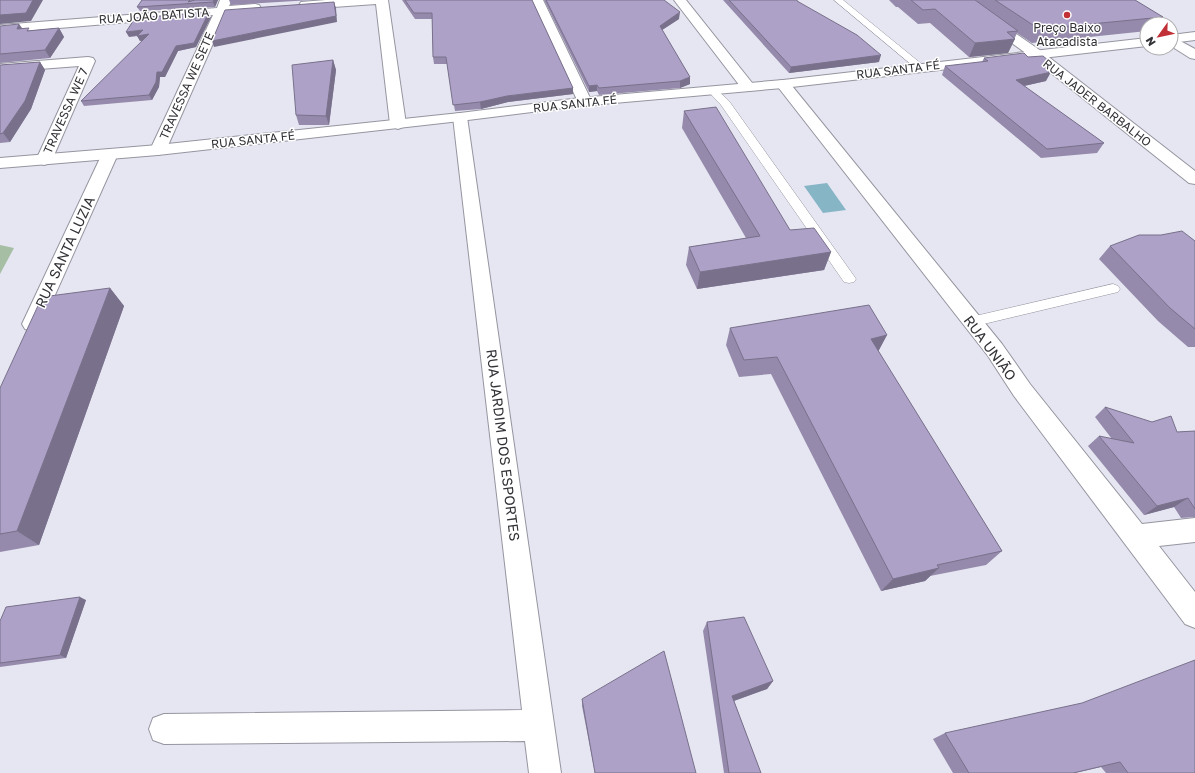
<svg xmlns="http://www.w3.org/2000/svg" width="1195" height="773" font-family="'Golos Text',sans-serif">
<style>
.green{fill:#a5bea4}
.water{fill:#86b5c6}
.lines{fill:none;stroke-linecap:round;stroke-linejoin:round}
.service-casing{stroke:#9595a0;stroke-width:1}
.minor-casing{stroke:#9595a0;stroke-width:2}
.tertiary-casing{stroke:#9595a0;stroke-width:2}
.service{fill:#fff;fill-rule:evenodd}
.minor{fill:#fff;fill-rule:evenodd}
.tertiary{fill:#fff;fill-rule:evenodd}
.wall{fill:#958aab}
.shaded-wall{fill:#79718b}
.building{fill:#ada1c7;stroke:#79718b}
.poi-dot{fill:#c03036;stroke:#fff;stroke-width:1.5}
.labels{text-anchor:middle;stroke-width:3;stroke-linejoin:round;paint-order:stroke}
.far-street-label{font-size:12px;fill:#323237;stroke:#fff}
.far-poi-label{font-size:12px;fill:#323237;stroke:#fff}
.street-label{font-size:14px;fill:#323237;stroke:#fff}
</style>
<rect width="100%" height="100%" fill="#e6e6f2"/>
<path class="green" d="M0 245 14 248 0 274Z"/>
<path class="water" d="M827 183 846 210 823 213 804 186Z"/>
<g class="lines">
<g class="service-casing">
<path id="service" d="M834 0H843L924 66 926 68 924 70H918Z
M712 87 715 88 729 101 854 276 856 279 854 282 849 283 844 282 721 105 707 90Z
M1113 284 1118 286 1120 289 1118 292 971 327 966 326 964 322 966 318 971 317Z"/>
</g>
<g class="minor-casing">
<path id="minor" d="M220 0H232L229 6 255 4 259 5 261 8 259 11 255 12 226 14 166 150 164 153 158 155 152 153 150 150 213 15 0 33V25L217 8Z
M326 0H388L406 124 403 127 398 129 393 127 390 124 376 4 305 9 301 8 299 5 301 2Z
M531 0H543L592 102 590 105 585 106 580 105 578 102Z
M674 0H686L753 84 755 87 753 90 748 91 743 90Z
M953 0H967L1041 51 1195 171V184L1189 183 1031 57Z
M1171 36 1195 49V59L1190 58 1171 46Z
M88 57 93 58 95 61 52 160 50 163 44 165 38 163 36 160 79 66 0 72V64Z
M783 80 788 81 1002 344 1030 384 1142 524 1195 518V542L1159 546 1195 592V628L1185 624 1014 396 988 356 778 87 776 84 778 81Z
M460 113 465 114 467 117 561 773H529L525 741 164 744 153 740 149 729 153 718 164 714 522 710 453 117 455 114Z
M110 149 116 151 118 154 42 324 39 329 32 331 25 329 22 324 102 154 104 151Z"/>
</g>
<g class="tertiary-casing">
<path id="tertiary" d="M1195 32V40L1171 43V35Z
M1147 38V46L783 88 580 106 460 121 158 155 0 168V158L158 145 460 113 580 98 783 80Z"/>
</g>
<use href="#service" class="service"/>
<use href="#minor" class="minor"/>
<use href="#tertiary" class="tertiary"/>
</g>
<path class="wall" d="M142 0H218L215 7 140 11 137 7Z
M229 0H312L231 5Z
M402 0H532L573 88V94L508 102 481 109 455 111 447 64H434L433 57 432 19H415Z
M544 0H664L679 19 662 30 690 77V84L680 88 599 95 597 91 589 92Z
M723 0H797V1L879 62 789 73Z
M889 0H1135L1163 17 1158 24H1147V31L1032 43 1017 33 1008 53 969 57 930 23 918 24 898 7H896Z
M211 17 196 47 178 51 165 77H160L159 87 152 100 84 106 81 101 143 41H140L138 36 129 37Z
M0 26 22 29 31 31 59 28 64 37 50 58 0 63Z
M1028 57 1046 81 1024 86 1104 143 1097 153 1041 158 942 75 945 66 982 62 984 58Z
M333 60 336 70 329 125H299L296 115Z
M40 62 45 70 31 109 10 142 0 143V65Z
M684 111 790 230 831 252 824 270 697 289 686 265 689 247 746 238 682 128Z
M1195 241V347H1188L1158 321 1099 259 1110 246Z
M110 288 124 306 39 545 0 552V388Z
M730 328 887 335 878 351 1002 551 986 565 930 576 925 581 881 591 771 374 739 377 726 345Z
M1105 407 1177 432 1195 431V517L1181 518 1174 507 1144 515 1088 446 1099 436 1112 439 1095 417Z
M86 600 66 658 0 667V621Z
M707 622 773 681 767 689 734 701 761 773H724L703 631Z
M582 699 696 773H595L582 706Z
M945 733 1195 773H1106L1101 767 1075 773H953L933 739Z"/>
<path class="shaded-wall" d="M33 0H43L31 21 0 24V15Z
M214 0H218L215 7 213 2Z
M334 2 336 8 337 22 214 47 212 41Z
M209 12 211 17 196 47 178 51 165 77H160L159 87 152 100 149 95 157 72 176 46Z
M680 12 679 19 659 32 660 26Z
M19 24 25 32 17 29Z
M59 28 64 37 50 58 45 50Z
M143 30 146 34 129 37 126 32Z
M149 34 152 39 140 41 137 36Z
M1015 39 1008 53 969 57 975 43Z
M881 55 879 62 789 73 791 67Z
M333 60 336 70 329 125 326 116Z
M40 62 45 70 31 109 10 142 3 133Z
M1051 72 1046 81 1011 89 1016 80Z
M690 77V84L680 88V81Z
M597 85V91L589 92V86Z
M573 88V94L508 102 481 109 480 102 507 96Z
M831 252 824 270 697 289 700 272Z
M110 288 124 306 39 545 17 531Z
M887 335 878 352 871 339Z
M1188 498 1174 507 1144 515 1157 506Z
M939 568 925 581 881 591 893 579Z
M80 597 86 600 66 658 60 655Z
M773 681 767 689 728 703 732 696Z"/>
<path class="building" d="M0 0H33L26 13 0 15Z
M142 0H190L188 2 195 0H214L213 2 137 7Z
M405 0H532L573 88 507 96 480 102 453 105 446 57H433L432 13H414Z
M546 0H664L680 12 660 26 690 77 680 81 599 88 597 85 589 86Z
M729 0H797V1L857 35 881 55 791 67Z
M911 0H975L1018 31 1007 32 1015 39 975 43 935 9 923 10Z
M995 0H1135L1163 17 1039 29Z
M334 2 336 16 212 41 225 10Z
M209 12 194 43 176 46 162 72H157L156 82 149 95 81 101 149 34 137 36 143 30 126 32 135 18Z
M19 24 17 29 29 28 27 31 59 28 45 50 0 54V26Z
M1024 53 1028 57 1043 56 1049 61 1051 72 1016 80 1104 143 1047 149 945 66 988 61 984 58Z
M333 60 326 116 296 115 292 65Z
M40 62 25 101 3 133 0 134V65Z
M716 107 790 230 814 228 831 252 700 272 689 247 760 236 684 111Z
M1182 231 1195 241V329L1170 308 1110 246 1139 235H1161Z
M110 288 17 531 0 534V388L42 297Z
M869 305 887 335 871 339 1002 551 937 565 939 568 893 579 777 357 744 360 730 328Z
M1105 407 1152 422 1171 416 1177 432 1195 431V509L1188 498 1157 506 1099 436 1134 443Z
M80 597 60 655 0 663V621L6 607Z
M744 617 773 681 732 696 761 773H729L707 622Z
M664 651 696 773H595L582 699Z
M1195 660V773H1128L1120 762 1073 773H969L945 733 1082 703Z"/>
<circle class="poi-dot" cx="1067" cy="15" r="4"/>
<g class="labels">
<g class="far-street-label">
<text transform="translate(154 16) rotate(-4)" y="4">RUA JOÃO BATISTA</text>
<text transform="translate(898 70) rotate(-7)" y="4">RUA SANTA FÉ</text>
<text transform="translate(187 86) rotate(-66)" y="4">TRAVESSA WE SETE</text>
<text transform="translate(1097 103) rotate(38)" y="4">RUA JADER BARBALHO</text>
<text transform="translate(575 104) rotate(-6)" y="4">RUA SANTA FÉ</text>
<text transform="translate(66 111) rotate(-66)" y="4">TRAVESSA WE 7</text>
<text transform="translate(253 140) rotate(-6)" y="4">RUA SANTA FÉ</text>
</g>
<g class="far-poi-label">
<text x="1067" y="32">Preço Baixo<tspan x="1067" dy="14">Atacadista</tspan></text>
</g>
<g class="street-label">
<text transform="translate(65 252) rotate(-65)" y="5">RUA SANTA LUZIA</text>
<text transform="translate(990 348) rotate(53)" y="5">RUA UNIÃO</text>
<text transform="translate(503 445) rotate(83)" y="5">RUA JARDIM DOS ESPORTES</text>
</g>
</g>
<g transform="translate(1159 36) rotate(237)"><circle r="19" fill="#ffffff" stroke="#adadaf"/>
<path d="M0-3L7 15L0 10L-7 15Z" fill="#c03036"/>
<text y="-6" font-size="11" font-weight="bold" text-anchor="middle" fill="#323237">N</text>
</g>
</svg>
